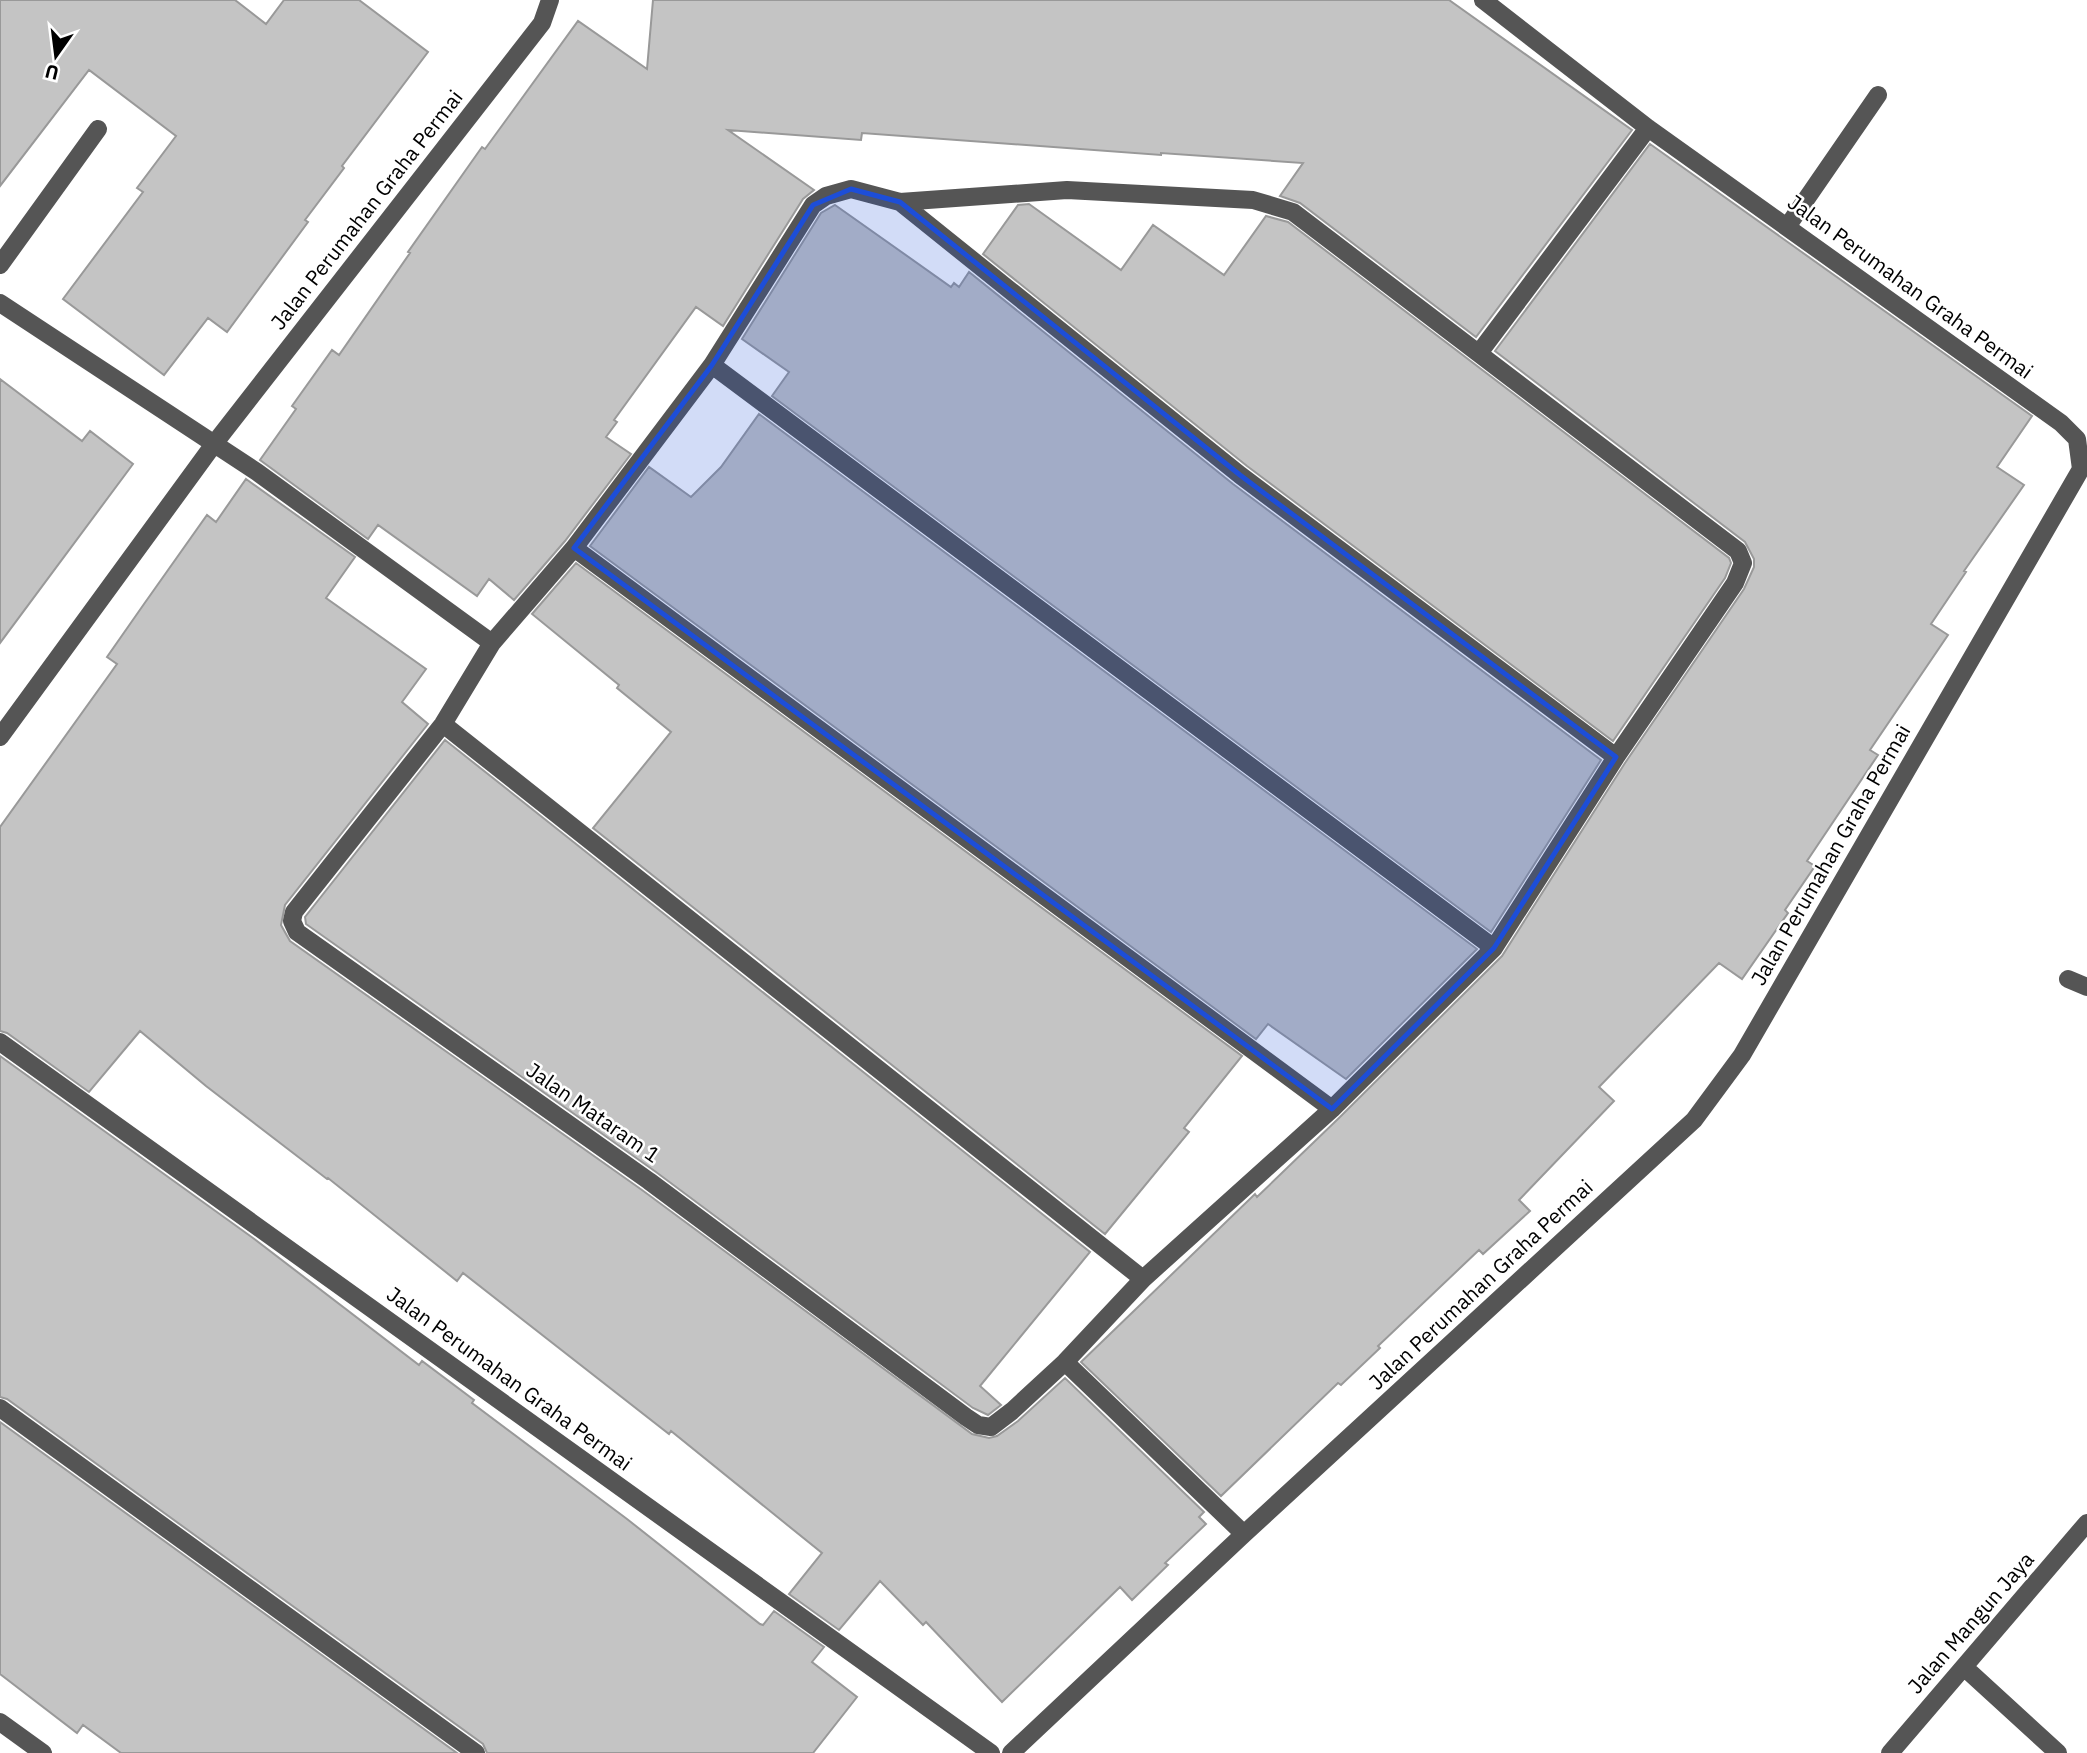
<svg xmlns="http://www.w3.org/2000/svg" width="2087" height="1753" font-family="'IBM Plex Sans',sans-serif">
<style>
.building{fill:#c4c4c4;stroke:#999;stroke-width:2}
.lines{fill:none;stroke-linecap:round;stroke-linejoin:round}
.minor{stroke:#555;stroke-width:18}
.marked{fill:#1d4ed8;fill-opacity:0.2;stroke:#1d4ed8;stroke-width:5;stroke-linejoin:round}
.labels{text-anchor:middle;stroke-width:5;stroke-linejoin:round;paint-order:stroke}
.street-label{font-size:21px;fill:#000;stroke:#fff}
</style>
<rect width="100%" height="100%" fill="#fff"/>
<path class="building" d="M0 0H235L266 24 284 0H359L428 52 342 166 344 168 305 220 308 222 227 332 208 318 164 375 63 299 143 192 137 188 176 136 89 70 0 186Z
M653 0H1449L1632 130 1476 337 1300 203 1280 196 1303 163 1161 153V155L862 133 861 140 728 130 814 190 803 199 723 326 696 307 614 420 617 422 606 437 631 454 565 541 514 600 489 579 477 596 378 525 368 539 260 460 296 409 292 406 332 350 339 355 410 253 408 252 482 147 485 149 578 21 647 69Z
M1650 144 2032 416 1997 467 2024 485 1964 571 1966 572 1931 624 1948 635 1870 750 1878 755 1807 861 1815 866 1785 910 1788 913 1742 979 1719 963 1599 1087 1614 1101 1519 1200 1530 1211 1483 1254 1479 1250 1378 1346 1380 1348 1341 1385 1338 1383 1221 1496 1081 1362 1255 1194 1257 1197 1340 1117 1502 956 1625 763 1744 589 1754 567V559L1745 542 1495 351Z
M1029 204 1121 270 1153 225 1224 275 1266 216 1288 222 1729 558 1731 563 1725 578 1613 741 1247 466 983 254 1018 205Z
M835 205 951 287 954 283 959 287 969 272 1233 484 1601 760 1491 932 772 396 789 372 742 339 821 213Z
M0 379 82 441 90 431 133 464 0 643Z
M759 414 1477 949 1346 1079 1268 1024 1256 1039 590 546 649 467 691 497 721 467Z
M246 479 355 557 326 598 426 669 402 702 428 724 285 905 281 925 290 941 642 1190 972 1434 989 1438 997 1436 1018 1421 1065 1378 1204 1512 1199 1517 1206 1524 1165 1563 1168 1565 1132 1600 1120 1587 1002 1702 926 1622 923 1625 880 1581 839 1630 789 1594 822 1553 671 1431 669 1434 463 1273 457 1281 328 1178 327 1179 206 1086 140 1031 89 1092 7 1033 0 1031V827L117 664 107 657 144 604 207 515 216 522Z
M576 563 1242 1056 1184 1128 1189 1132 1105 1234 593 828 671 732 617 688 619 685 532 614Z
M445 740 1090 1252 980 1386 1001 1405 988 1415 973 1408 656 1172 306 924 305 917Z
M0 1056 253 1238 419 1365 422 1361 474 1400 472 1403 627 1519 760 1624 763 1625 774 1611 824 1647 812 1662 857 1697 813 1753H487L483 1744 7 1399 0 1397Z
M0 1422 457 1753H121L83 1725 77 1733 0 1674Z"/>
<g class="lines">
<path class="minor" d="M851 189 900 202 1067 190 1253 200 1293 212 1738 551 1743 563 1735 583 1616 757 1494 948 1332 1109 1143 1279 1065 1362 1012 1411 991 1427 978 1425 966 1417 649 1181 297 932 292 921 294 912 443 724 492 643 574 548 712 365 813 205 826 196Z
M900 202 1240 475 1616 757
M1787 227 1878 95
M0 265 98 129
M0 303 257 472 492 643
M1479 353 1648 128
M712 365 1494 948
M574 548 1332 1109
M443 724 1143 1279
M0 737 214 444 542 23 550 0
M2068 979 2087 987
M0 1042 991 1753
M1065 1362 1244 1534
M0 1408 476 1753
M1964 1667 2058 1753
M0 1722 43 1753
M1011 1753 1244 1534 1694 1120 1742 1055 2081 469 2077 439 2061 423 1648 128 1483 0
M1890 1753 2087 1523"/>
</g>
<path class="marked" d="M851 189 900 202 1240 475 1616 757 1494 948 1332 1109 574 548 712 365 813 205Z"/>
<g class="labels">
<g class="street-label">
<text transform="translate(367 210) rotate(-52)" y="7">Jalan Perumahan Graha Permai</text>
<text transform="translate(1910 287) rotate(36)" y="7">Jalan Perumahan Graha Permai</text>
<text transform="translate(1831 855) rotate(-60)" y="7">Jalan Perumahan Graha Permai</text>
<text transform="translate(593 1113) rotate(35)" y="7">Jalan Mataram 1</text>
<text transform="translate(1481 1285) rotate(-43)" y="7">Jalan Perumahan Graha Permai</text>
<text transform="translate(509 1379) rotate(36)" y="7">Jalan Perumahan Graha Permai</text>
<text transform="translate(1971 1623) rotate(-49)" y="7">Jalan Mangun Jaya</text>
</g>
</g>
<g transform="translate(56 56) rotate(194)" stroke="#ffffff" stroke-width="5" paint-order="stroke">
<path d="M0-5L12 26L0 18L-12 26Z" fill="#000000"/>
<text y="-10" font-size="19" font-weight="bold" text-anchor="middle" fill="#000000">U</text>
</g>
</svg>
